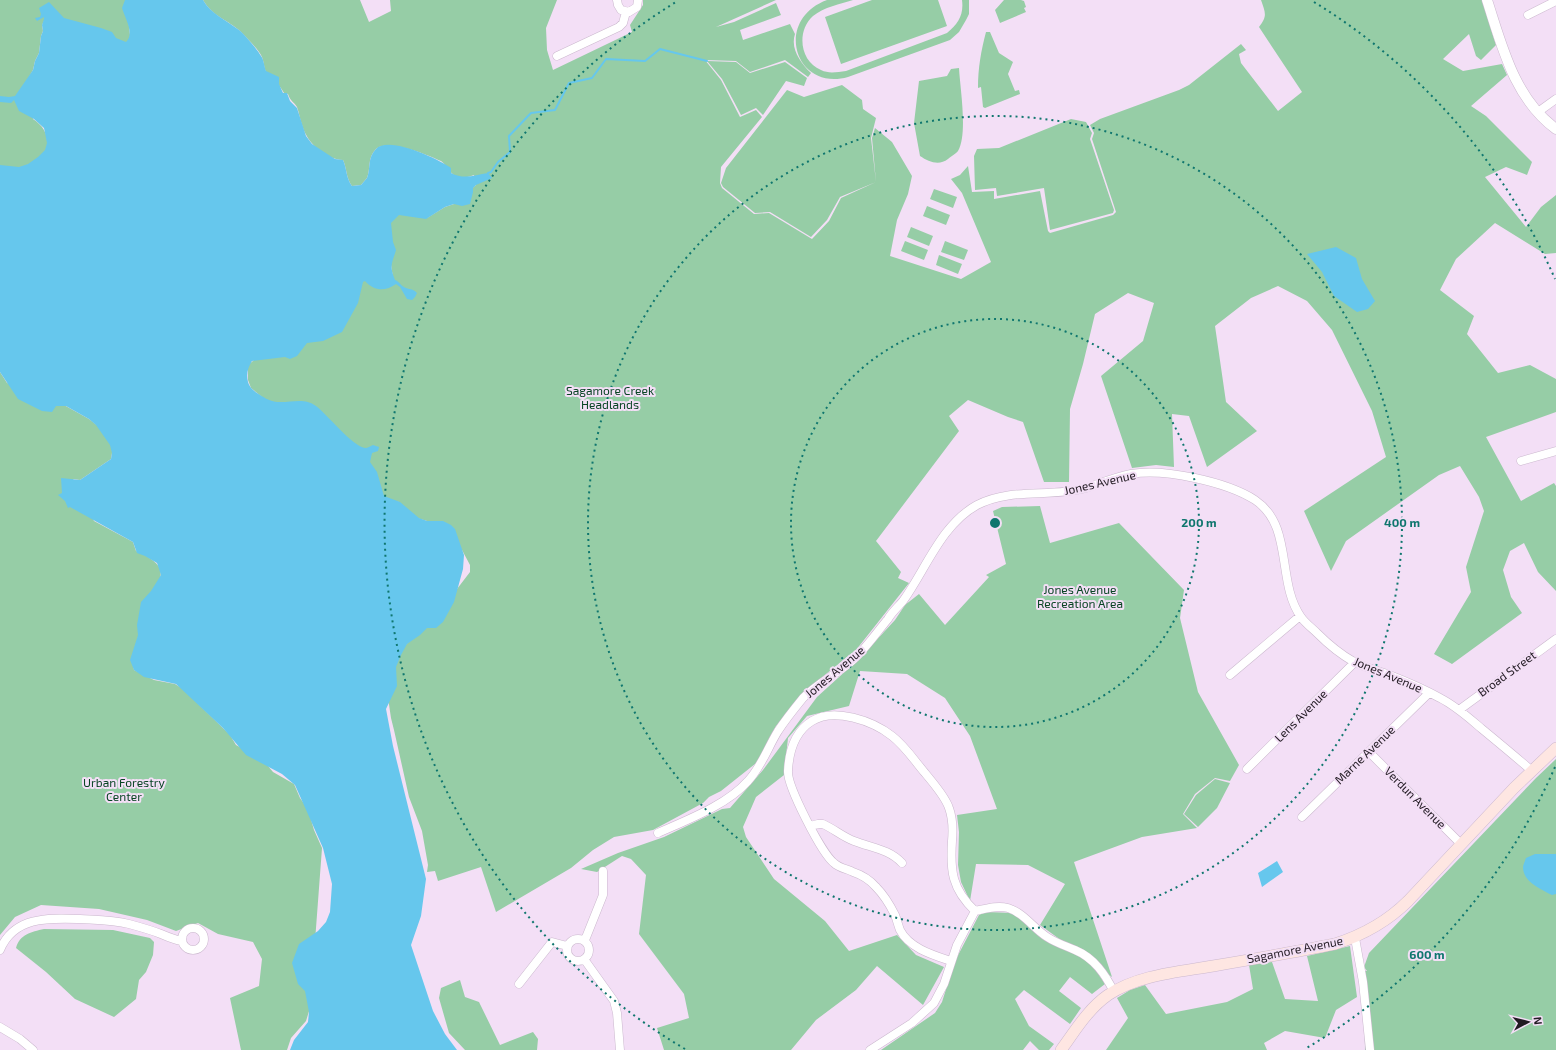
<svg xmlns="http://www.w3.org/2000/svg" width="1556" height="1050" font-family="'Exo 2',sans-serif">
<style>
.green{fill:#96cda6}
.water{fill:#66c7ed}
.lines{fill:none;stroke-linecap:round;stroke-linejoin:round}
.stream{stroke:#66c7ed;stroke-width:2}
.minor-casing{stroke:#cbb8ce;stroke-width:9}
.tertiary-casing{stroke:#cbb8ce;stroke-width:11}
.secondary-casing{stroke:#cbb8ce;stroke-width:12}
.minor{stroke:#fff;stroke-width:8}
.tertiary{stroke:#fff;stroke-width:10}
.secondary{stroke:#fee6e2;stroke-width:11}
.ring{fill:none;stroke:#0f766e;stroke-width:2;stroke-dasharray:2 4}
.labels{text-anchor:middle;stroke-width:4;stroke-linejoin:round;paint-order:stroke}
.park-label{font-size:12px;fill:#094524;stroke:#f3dff6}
.street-label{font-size:12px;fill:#211a22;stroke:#f3dff6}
.centre{fill:#0f766e;stroke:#f3dff6;stroke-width:2}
.ring-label{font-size:12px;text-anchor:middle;font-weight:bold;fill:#0f766e;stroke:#f3dff6;stroke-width:4;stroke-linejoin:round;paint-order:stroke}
</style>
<rect width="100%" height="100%" fill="#f3dff6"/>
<path class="green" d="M0 0H126L130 35 129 45 45 19 42 25 43 31 41 36 39 53 35 61 33 70 29 77 33 119C48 129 50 141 44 158L20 168H0Z
M203 0H360L369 22 391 11 390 0H557L546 28 547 50 553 70 632 32 630 25 643 5V0H776L716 27 734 22 776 3 781 15 740 30 743 40 790 24 795 34C790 49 801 63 811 73L808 77 785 60 750 72 736 61 705 60 721 80 740 117 756 110 762 117 721 167 720 183 722 188 754 214 769 213 812 239 829 221 841 198 876 182 872 138 875 128 892 142 912 176 908 194 897 220 890 256 961 279 991 262 962 193 951 179 960 175 968 166 972 192 994 191V199L1040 191 1048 231 1050 233 1113 215 1116 212 1092 139 1094 133 1090 125 1100 119 1179 90 1189 85 1241 44 1246 50 1239 54 1241 63 1278 111 1302 92 1259 27C1268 16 1265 12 1261 0H1482L1496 45 1481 60 1476 56 1469 34 1443 59 1463 71 1502 64 1507 75 1471 106 1486 116 1532 162 1527 175 1506 167 1485 177 1526 227 1541 207 1556 195V253L1545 254 1495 223 1456 259 1440 290 1474 316 1467 334 1498 373 1530 365 1556 379V412L1486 437 1521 501 1554 483 1556 486V591L1538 572 1524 543 1510 551 1503 570 1511 597 1522 613 1452 664 1434 654 1471 592 1466 567 1484 511 1479 497 1460 466 1439 475 1346 541 1331 571 1304 511 1386 457 1372 411 1332 330 1307 301 1278 286 1251 298 1215 326 1226 402 1257 431 1207 467 1189 416 1172 414 1174 467 1156 465 1132 468 1101 376 1143 341 1154 303 1128 293 1095 314 1083 364 1070 409 1069 482H1044L1023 422 1008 417 968 400 949 416 959 431 876 541 901 572 898 578 909 583 856 650 806 690 776 726 760 760 721 791 709 797 703 803 653 830 614 837 593 850 571 868 496 912 481 867 438 881 435 871 427 872 428 865 422 831 409 797 394 730 391 718 387 691 389 663 457 589 470 572V565L462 550 427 521 417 518 399 502 388 500 251 388 248 380V365L355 279 393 278 386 231 395 212 427 218 445 207 454 204 476 185 474 175C468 177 463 179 456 176 449 173 447 165 441 161 429 155 386 138 376 149 367 158 371 168 367 178 365 180 363 183 361 185L352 186C346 178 347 169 343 160 325 159 307 143 302 125 300 120 299 112 297 107 294 102 290 101 288 94L284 93C278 82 273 81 266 72 264 68 264 62 262 57 259 50 246 37 240 31 228 20 213 17 203 0Z
M827 0H853C840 4 824 7 813 16 796 31 800 62 821 70 829 74 837 72 846 71L947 33C958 24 964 15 962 0H969V14L966 20 959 32 950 40 848 77C795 92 773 20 827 0Z
M872 0H938L947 26 841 64 825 17Z
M1004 0H1021L1024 1 1026 7 1024 8 1026 12 1000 23 995 10Z
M986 32H990L999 53 1013 62 1008 74 1015 91 1019 90 1020 94 985 108 983 107 981 87 978 88C978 68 981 51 986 32Z
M707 61 736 62 750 73 785 62 807 78 804 86 786 81 763 115 756 108 741 115 722 79Z
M959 68C960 88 968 134 958 151 956 154 951 156 948 159 939 166 929 162 920 156L914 123 919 81 947 76 951 69Z
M842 85 862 100 863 109 876 118 871 138 876 182 840 197 827 220 811 237 770 212 755 213 723 187 721 183 726 168 787 90 804 97Z
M1071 119 1086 122 1092 133 1090 139 1114 210 1113 213 1050 230 1044 188 997 196 996 188 975 190 974 156 977 149 999 148Z
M934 189 957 197 953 208 930 199Z
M927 206 950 215 946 225 923 216Z
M911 227 933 236 929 246 907 237Z
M905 241 928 250 924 260 901 251Z
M945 241 968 250 964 260 941 252Z
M939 255 962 264 958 274 936 265Z
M0 372 7 383 55 400 89 419 112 437V453L111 459 80 480 73 479 94 521 133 542 136 551C143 553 158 562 160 569 163 579 156 590 153 599 145 617 130 651 134 670L154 680 175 684 183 689 230 735 236 745 263 760 273 772 294 784 300 798 308 809 314 830 322 848 310 1008 306 1021 291 1038 287 1050H241L230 998 259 986 262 959 253 942 218 934 198 923 176 931 147 920 99 909 41 905 15 917 0 935Z
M1040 506 1050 543 1119 523 1184 590 1180 618 1198 692 1239 765 1230 781 1215 778 1195 794 1183 814 1197 828 1142 837 1074 862 1112 977 1040 925 1065 884 1028 865 976 864 970 901 961 882 958 865 959 832 957 815 997 809 970 736 945 698 907 674 860 671 849 706 807 716 788 738 784 775 756 797 743 827 746 837 774 879 825 921 849 951 897 935 916 955 944 967 923 1005 877 966 856 990 816 1020 791 1050H664L657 1028 689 1018 684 994 639 934 646 875 631 859 622 856 597 872 581 869 618 853 664 837 722 809 730 808 763 770 817 697 860 658 895 620 905 605 919 594 945 625 989 577 986 575 1006 564 993 511 1002 507Z
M1556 759V1050H1365L1364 971H1367L1364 967 1369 953 1536 778Z
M1215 779 1230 783 1217 808 1198 827 1184 814 1196 795Z
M986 912 1014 913 1067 949 1091 963 1105 984 1092 994 1070 977 1059 991 1081 1008 1070 1024 1024 990 1015 999 1029 1026 1054 1044 1049 1050H1039L1030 1041 1023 1050H881L935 1013 942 1002 955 961 979 915Z
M44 929 113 930 150 938 154 942 153 955 146 972 139 980 136 999 114 1017 75 999 46 972 16 948C20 934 31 932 44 929Z
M1350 946 1357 997 1336 1010 1325 1038 1285 1031 1264 1043 1267 1050H1106L1128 1018 1117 998 1130 990 1145 985 1166 1014 1227 1002 1253 989 1249 965 1272 962 1285 999 1318 1001 1307 956Z
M460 980 465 997 479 1002 500 1045 533 1032 538 1039 537 1050H465L449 1033 439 998 441 988Z"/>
<path class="water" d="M125 0H203C211 14 226 20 239 30 244 34 258 50 261 56 264 60 264 66 266 71L279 77V84L283 93H287L290 101 297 108 306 136 312 144 335 159 343 160C347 169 346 178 352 186L361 185C363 183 365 180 367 178 371 168 367 158 376 149 388 135 439 159 451 168V173C464 180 475 175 488 173L492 178 476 185 473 188V192L470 204 462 206 454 204 445 207 426 219 399 215 391 223 393 242 396 250C392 264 389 265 395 280 400 282 400 285 404 287 409 290 413 288 417 293L415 297 412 300 407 299 400 287 396 284C385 292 374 291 365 281L363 282 358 303 342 332 323 341 307 343 297 356 290 359 285 357 252 361C248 367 246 374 248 382 250 388 253 390 257 393 263 397 269 401 277 402 291 403 304 397 316 406 327 414 352 446 365 448 368 448 370 446 373 445L379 447 378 451 372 453 370 462 377 472 384 496 400 502 419 518 427 521H443L451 525 455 529 464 555 463 569 454 602 443 622 436 628H427L420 635 407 644 401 655 396 667 397 686 386 709 393 746 426 879 421 916 411 945 433 1011 445 1034 457 1050H290L294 1040 308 1022 309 1012 305 991 298 984 292 963 299 944 318 931 326 922 330 912 332 884 323 848 295 785 282 774 246 755 223 728 176 684 144 677 134 670 130 660 138 635 137 625 141 602 151 591 161 575 157 563 145 556 137 553 133 542 70 507 68 508 65 501 58 495 62 493 61 478 80 480 111 459 112 453 110 445 96 425 89 419 66 406H56L52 412 42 411 18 399 0 372V165L19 167 28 164 38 157 45 150 47 143 44 128 34 119 19 111 14 100 11 103 0 102V96L9 97 15 96 33 70 35 61 39 53 41 36 43 31 42 25 44 19V17L37 21 35 18 40 17 41 14 39 8 49 2 64 18 101 28 112 32 116 38 126 42C135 34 125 18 122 8Z
M1336 247 1356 258 1362 279 1375 301 1368 309 1357 312 1334 296 1322 272 1307 254Z
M1535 854H1556V894L1552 895C1541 889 1523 882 1523 867 1523 865 1525 861 1526 858Z
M1277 861 1283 872 1262 887 1258 873Z"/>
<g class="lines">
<path class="stream" d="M488 173 491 172 498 162 510 152 509 136 531 113 555 110 569 83 592 78 606 59 645 61 660 49 707 61"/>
<g class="minor-casing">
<path id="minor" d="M617 0 618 5 621 10 629 12 637 7 638 0
M1528 15 1556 1
M557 56 619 27 623 23 626 12
M1538 112 1556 99
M1521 461 1556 451
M1230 675 1300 616
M1459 710 1556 639
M1369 752 1461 844
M1247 769 1355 662
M1302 817 1429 693
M810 826 818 824H823C834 829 843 837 854 841 872 848 889 849 902 863
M658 833C687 820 727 805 748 781 762 766 768 747 778 731 786 719 794 709 803 698 818 682 838 674 854 659 867 647 877 632 888 619 892 612 898 607 903 601 926 569 941 525 977 505 1012 487 1050 498 1086 488 1101 483 1116 477 1131 474 1164 468 1227 482 1255 500 1294 526 1276 582 1301 617 1305 623 1312 628 1317 633 1328 644 1340 654 1354 662 1364 667 1376 670 1387 674 1405 681 1424 689 1440 698 1456 706 1469 718 1482 729 1499 743 1516 757 1532 771
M182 939a11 11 0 1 1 22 0a11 11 0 1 1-22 0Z
M1355 938 1363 982 1370 1050
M567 950a11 11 0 1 1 22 0a11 11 0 1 1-22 0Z
M585 940 603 895V871
M0 950C14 916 49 918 80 919 96 920 113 920 129 924 140 927 151 930 161 934 168 937 175 940 182 941
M584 959 614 1001 617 1013 620 1050
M951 961C933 955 909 948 900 930 898 925 897 920 895 915 890 905 884 895 876 887 870 880 862 875 853 872 847 869 839 868 834 863 822 854 787 786 788 771 789 751 794 732 812 721 834 707 873 721 892 736 905 746 914 760 925 773 933 783 945 796 949 808 953 819 953 830 952 841 950 871 952 889 975 911
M519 984 552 942 567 946
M0 1027 20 1039 33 1050
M870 1050 912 1023 934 1003 944 984 957 945 975 911C985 909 997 905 1008 908 1024 913 1033 928 1047 937 1056 943 1066 946 1075 950 1094 958 1105 974 1114 992"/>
</g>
<g class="tertiary-casing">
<path id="tertiary" d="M1487 0C1502 46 1514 98 1556 129"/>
</g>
<g class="secondary-casing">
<path id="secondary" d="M1061 1050C1075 1031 1088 1009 1108 995 1138 975 1178 972 1213 966 1254 959 1295 952 1335 944 1363 935 1387 922 1408 901L1514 788 1556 748"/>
</g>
<use href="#minor" class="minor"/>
<use href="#tertiary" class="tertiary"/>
<use href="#secondary" class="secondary"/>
</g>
<g class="ring">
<circle cx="995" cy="523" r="204"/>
<circle cx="995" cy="523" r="407"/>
<path d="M1555 767A611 611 0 0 1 1305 1049M685 1049A611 611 0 0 1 676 2M1314 2A611 611 0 0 1 1555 279"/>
</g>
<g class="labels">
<g class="park-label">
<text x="610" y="395">Sagamore Creek<tspan x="610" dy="14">Headlands</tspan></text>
<text x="1080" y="594">Jones Avenue<tspan x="1080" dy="14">Recreation Area</tspan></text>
<text x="124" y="787">Urban Forestry<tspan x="124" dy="14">Center</tspan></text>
</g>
<g class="street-label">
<text transform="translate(1100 483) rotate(-13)" y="4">Jones Avenue</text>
<text transform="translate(835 672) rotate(-40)" y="4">Jones Avenue</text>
<text transform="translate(1507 674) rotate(-36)" y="4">Broad Street</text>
<text transform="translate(1388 675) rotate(23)" y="4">Jones Avenue</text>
<text transform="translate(1301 716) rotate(-45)" y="4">Lens Avenue</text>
<text transform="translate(1365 755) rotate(-44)" y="4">Marne Avenue</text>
<text transform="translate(1415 798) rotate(45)" y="4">Verdun Avenue</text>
<text transform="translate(1295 950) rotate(-11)" y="4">Sagamore Avenue</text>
</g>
</g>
<circle cx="995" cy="523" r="6" class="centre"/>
<g class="ring-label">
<text x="1199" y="527">200 m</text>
<text x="1402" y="527">400 m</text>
<text x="1427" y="959">600 m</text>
</g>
<g transform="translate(1528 1022) rotate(83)" stroke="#f3dff6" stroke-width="3" paint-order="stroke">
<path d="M0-3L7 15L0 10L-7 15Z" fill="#211a22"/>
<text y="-6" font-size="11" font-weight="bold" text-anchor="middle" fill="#211a22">N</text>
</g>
</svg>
